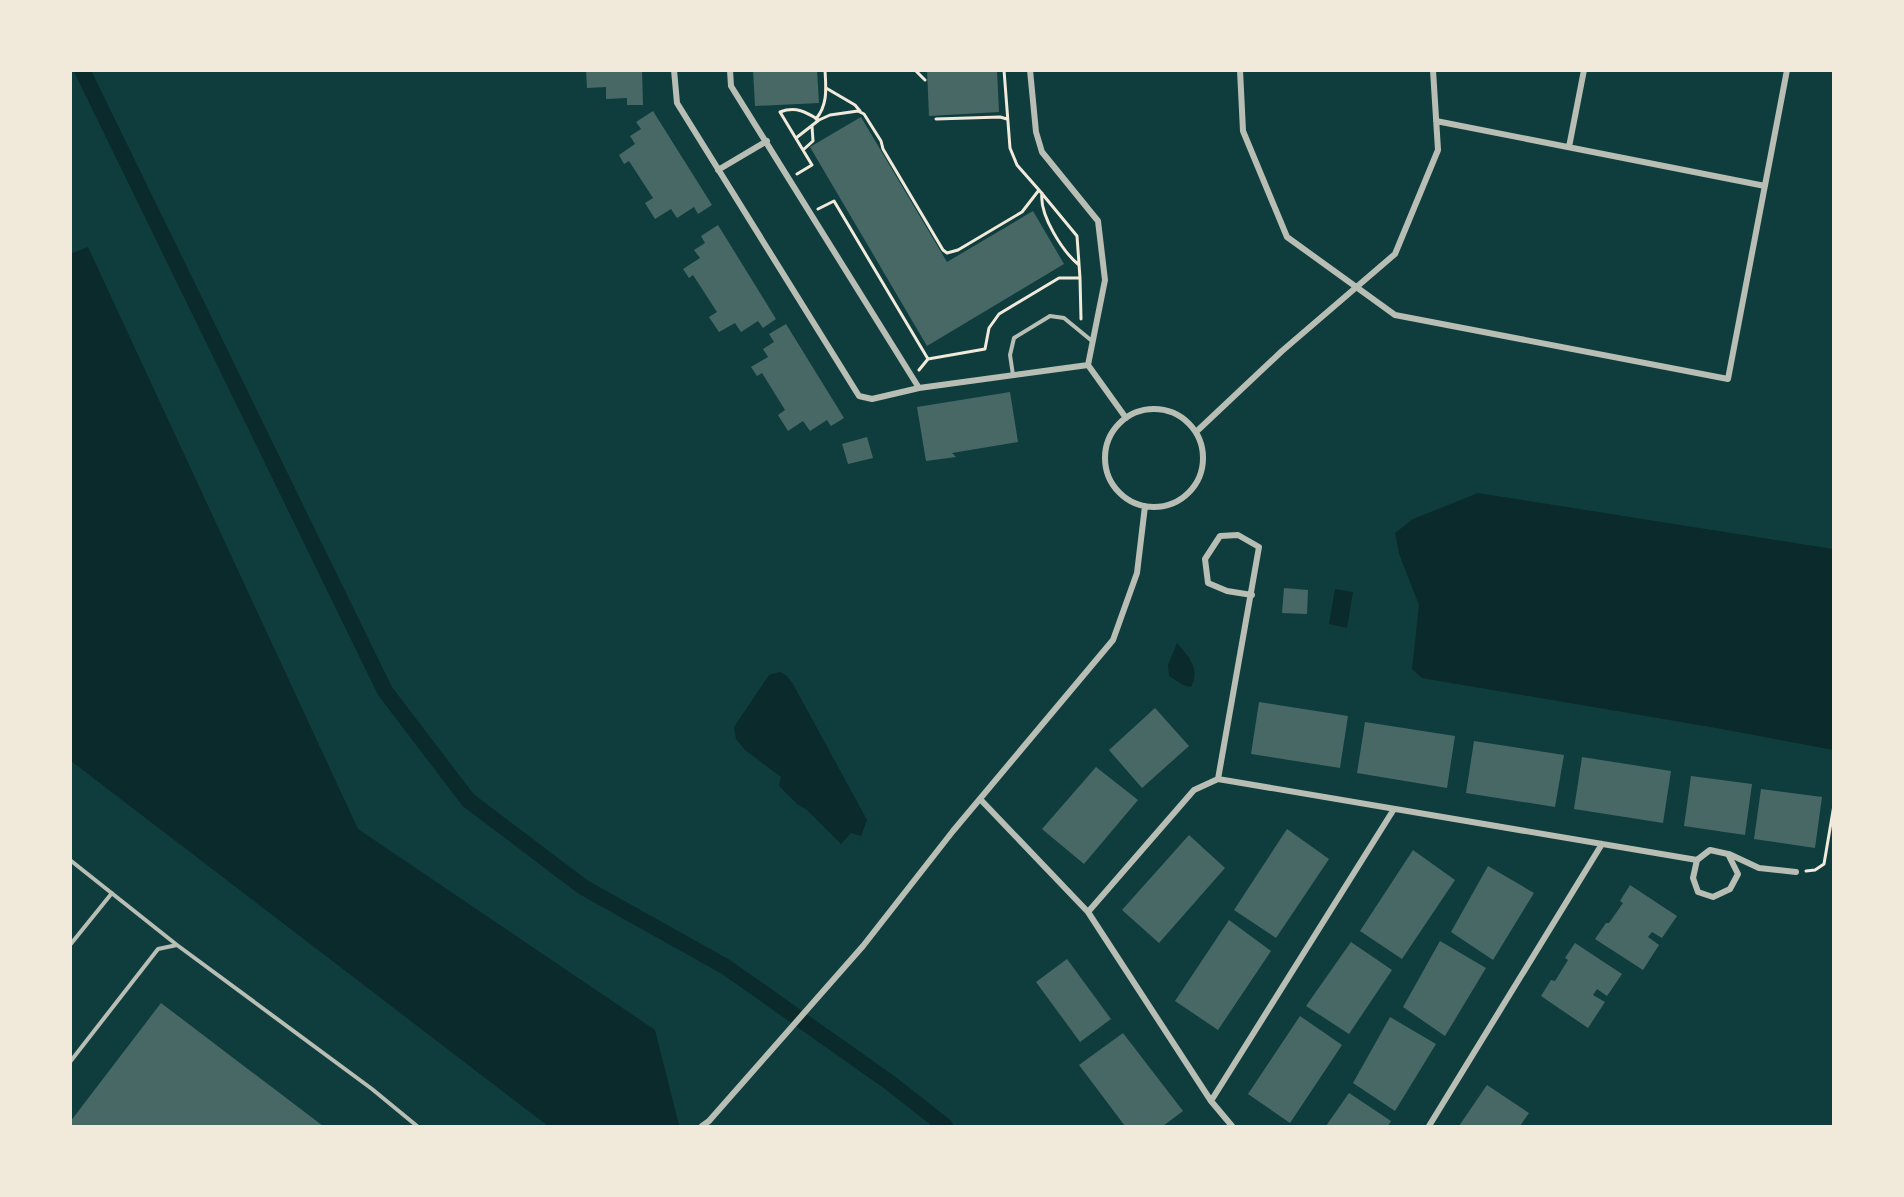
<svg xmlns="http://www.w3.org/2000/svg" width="1904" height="1197" font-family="'IBM Plex Serif',serif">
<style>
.water{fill:#0a2a2b}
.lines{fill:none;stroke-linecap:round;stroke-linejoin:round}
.canal{stroke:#0a2a2b;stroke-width:16}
.building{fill:#486865}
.path{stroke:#f1e9da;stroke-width:3}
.service{stroke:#b8beb3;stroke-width:4}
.minor{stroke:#b8beb3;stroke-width:6}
</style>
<rect width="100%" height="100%" fill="#0f3d3e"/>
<path class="water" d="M88 247 358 829 655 1030 679 1125 674 1126H548L71 761 70 254Z
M1478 493 1833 549V750L1722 729 1422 678 1412 669 1419 605 1399 554 1395 533 1413 519Z
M1335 589 1353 592 1347 628 1329 624Z
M1177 643C1188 656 1201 668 1191 687L1183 685 1169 676 1168 665Z
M780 672 787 676 793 684 867 820 861 836 851 833 841 844 807 810 797 804 779 786 781 777 745 750 736 739 734 727 769 675Z"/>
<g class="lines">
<path class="canal" d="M82 70 385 691 468 800 583 887 726 967 889 1082 945 1126"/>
</g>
<path class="building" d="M586 70H642L643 105H627V98L606 99V87L587 88Z
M753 70H817L819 103 755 106Z
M927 70H997L999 112 929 116Z
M653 111 712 205 698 214 694 207 677 218 671 209 655 219 645 203 653 198 629 161 624 164 619 155 635 144 630 136 641 129 636 122Z
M861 117 947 262 1033 211 1064 264 927 346 810 147Z
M718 225 776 319 763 328 758 321 741 332 735 323 719 332 709 317 717 312 693 275 689 278 683 269 700 258 694 250 705 243 701 236Z
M786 324 844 418 831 426 827 420 810 431 803 421 788 431 778 415 785 410 762 373 757 376 751 367 768 357 763 349 774 342 769 334Z
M1010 392 1018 442 952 453 956 457 926 461 917 407Z
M867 437 873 458 848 464 842 444Z
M1284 588 1308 590 1307 614 1282 613Z
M1259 702 1348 716 1340 768 1251 754Z
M1155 708 1189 746 1142 788 1109 750Z
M1365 722 1455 736 1447 788 1357 773Z
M1474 741 1564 755 1555 807 1466 793Z
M1582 757 1671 771 1663 823 1574 809Z
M1096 767 1138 800 1084 864 1042 829Z
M1691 776 1752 784 1745 835 1684 826Z
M1761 789 1822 797 1815 848 1754 839Z
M1287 829 1329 859 1276 938 1234 910Z
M1189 835 1225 868 1159 943 1122 910Z
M1413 850 1455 880 1402 959 1360 931Z
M1488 866 1534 893 1493 960 1451 932Z
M1630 885 1677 916 1662 938 1652 932 1648 937 1659 945 1643 970 1595 939 1606 923H1609L1623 903 1620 901Z
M1229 920 1271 951 1218 1030 1175 1001Z
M1440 941 1486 968 1445 1036 1403 1007Z
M1351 942 1392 970 1349 1034 1306 1006Z
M1575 943 1622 974 1607 996 1597 989 1593 995 1605 1002 1588 1028 1541 996 1551 980 1555 981 1568 960 1565 958Z
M1067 959 1111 1019 1080 1042 1036 982Z
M161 1003 323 1126H70V1122Z
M1300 1016 1342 1045 1290 1123 1248 1094Z
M1390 1017 1436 1044 1395 1111 1353 1083Z
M1123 1033 1183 1111 1163 1126H1125L1079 1065Z
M1487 1085 1529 1113 1520 1126H1459Z
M1349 1093 1391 1121 1388 1126H1326Z"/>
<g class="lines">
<path class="path" d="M915 70 925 80
M826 88 855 105 860 111
M816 119C828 104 826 89 825 70
M936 119 1000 117 1007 119
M796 138 819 120
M803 150 813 141 812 126
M797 174 812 165 780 112C796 106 806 112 819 120L830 115 858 111 864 114 881 141 883 149 943 250 947 253 958 250 1022 212 1039 190 1017 165 1010 148 1004 70
M1039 190 1077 236 1080 278
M1042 193C1039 215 1063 252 1079 265
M818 209 834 201 928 359 919 370
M928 359 985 349 989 328 999 314 1059 278H1080L1081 319
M1806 871 1815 870 1824 864 1834 805"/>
<path class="service" d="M1013 375 1010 355 1014 338 1050 316 1064 318 1092 341
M70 860 177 945
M70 945 112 893
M70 1062 158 949 177 945 372 1089 417 1126"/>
<path class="minor" d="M674 70 677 103 859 396 872 399 919 388 1088 365
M730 70 731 86 919 388
M1030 70 1036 132 1042 152 1098 221 1105 280 1088 365 1126 418
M1240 70 1243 131 1287 237 1395 315 1728 379 1787 70
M1436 121 1765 186
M1569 147 1584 70
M718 170 767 141
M1105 458a49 49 0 1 1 98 0a49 49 0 1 1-98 0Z
M1196 432 1282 351 1395 254 1438 150 1433 70
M1218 779 1259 547 1238 535 1220 536 1205 559 1208 583 1227 591 1252 595
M980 799 1088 912 1211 1101 1232 1126
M1729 854 1759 868 1796 872
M1088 912 1194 790 1218 779 1697 860 1710 850 1728 854 1738 874 1730 889 1713 897 1698 892 1693 878 1697 860
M1211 1101 1394 809
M702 1126 709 1121 863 946 953 831 1113 640 1137 573 1145 506
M1429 1126 1602 844"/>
</g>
<rect width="1904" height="1197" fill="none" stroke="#f1e9da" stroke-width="144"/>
</svg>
